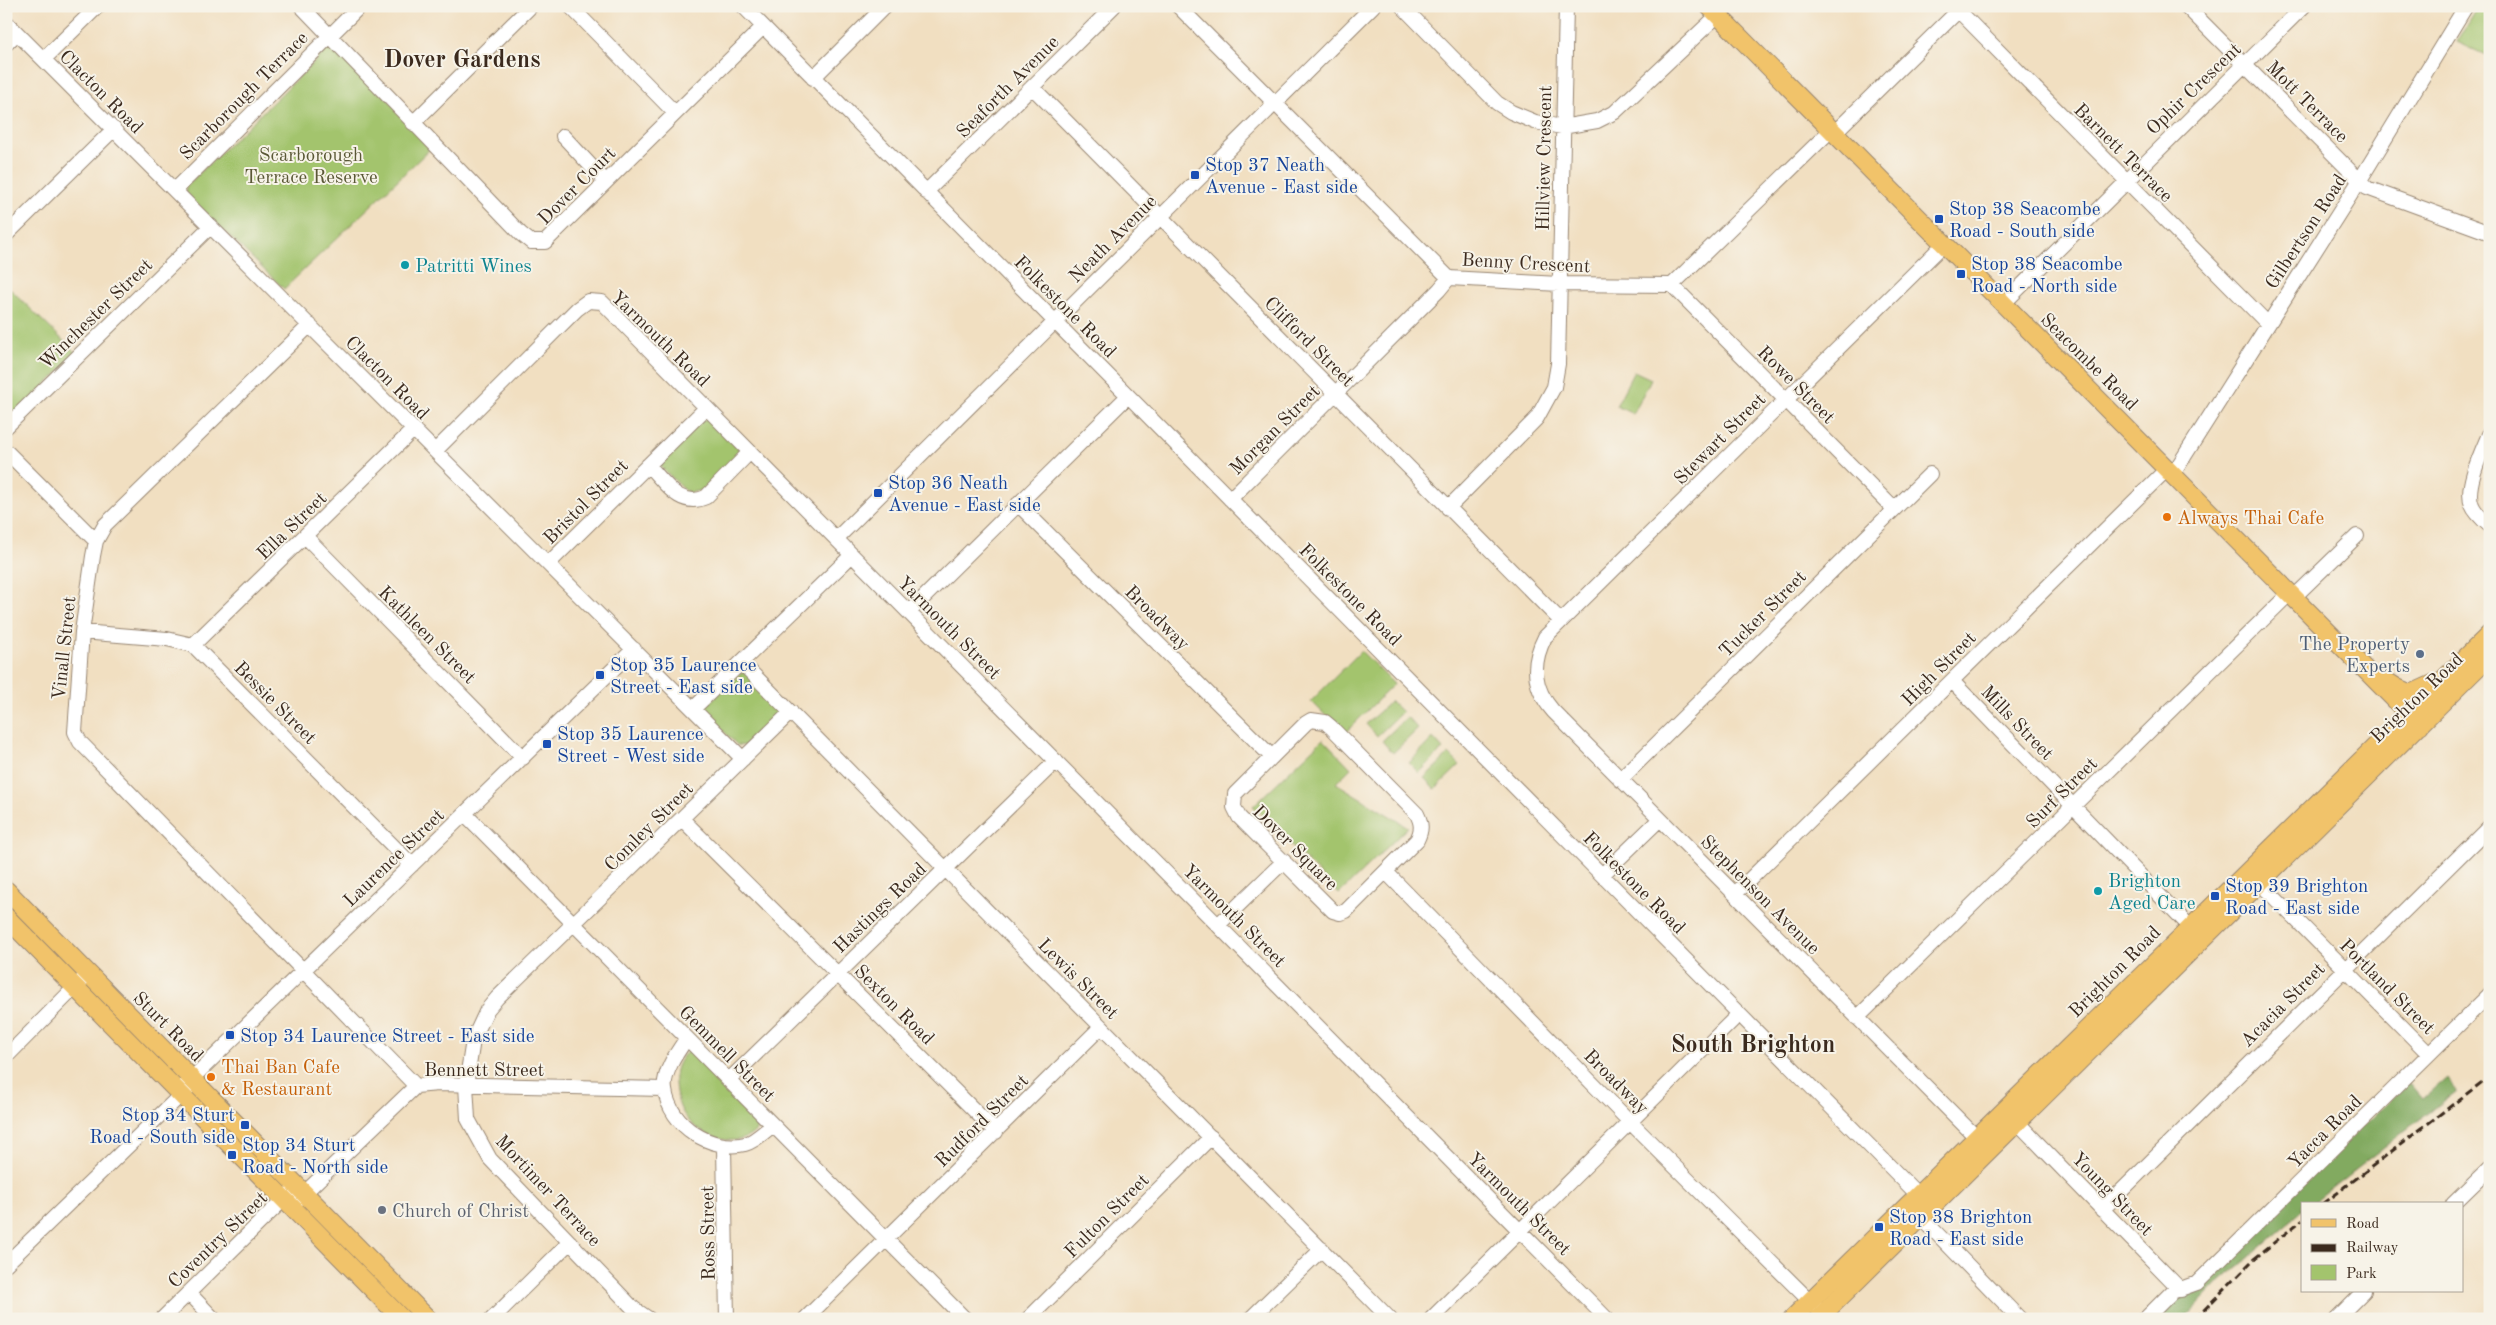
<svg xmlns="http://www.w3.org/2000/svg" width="2496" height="1325" font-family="'Old Standard TT',serif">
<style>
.green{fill:#a3c46d;stroke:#6f7746}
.forest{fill:#82aa60;stroke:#5e6a3f}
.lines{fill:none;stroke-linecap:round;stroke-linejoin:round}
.minor-casing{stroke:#968470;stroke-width:16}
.major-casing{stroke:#968470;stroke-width:20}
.minor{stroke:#fff;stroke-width:14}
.major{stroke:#f1c36a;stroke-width:18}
.rail{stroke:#3b2a1e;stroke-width:3;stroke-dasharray:8 4;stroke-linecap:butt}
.transit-dot{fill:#1a4fb4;stroke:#f7f3e8;stroke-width:2}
.culture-dot{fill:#0f9aa8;stroke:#f7f3e8;stroke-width:2}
.food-dot{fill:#e8710a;stroke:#f7f3e8;stroke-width:2}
.service-dot{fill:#5c6f8a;stroke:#f7f3e8;stroke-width:2}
.worship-dot{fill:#6b7280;stroke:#f7f3e8;stroke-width:2}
.labels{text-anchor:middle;stroke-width:4;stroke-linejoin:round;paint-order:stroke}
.street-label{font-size:19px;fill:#3b2a1e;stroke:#f7f3e8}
.park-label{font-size:19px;fill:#5a5836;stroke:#f7f3e8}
.transit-label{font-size:19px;fill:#164399;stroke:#f7f3e8;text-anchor:start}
.culture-label{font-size:19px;fill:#0d838f;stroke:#f7f3e8;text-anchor:start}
.food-label{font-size:19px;fill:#c56008;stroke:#f7f3e8;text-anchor:start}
.service-label{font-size:19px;fill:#4e5e75;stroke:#f7f3e8;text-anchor:end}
.worship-label{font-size:19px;fill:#5b616d;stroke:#f7f3e8;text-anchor:start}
.district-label{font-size:24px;font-weight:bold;fill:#3b2a1e;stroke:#f7f3e8}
</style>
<rect width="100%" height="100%" fill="#f7f3e8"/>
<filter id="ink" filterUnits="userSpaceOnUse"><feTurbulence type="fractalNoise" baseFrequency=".02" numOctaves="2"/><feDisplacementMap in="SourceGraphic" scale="10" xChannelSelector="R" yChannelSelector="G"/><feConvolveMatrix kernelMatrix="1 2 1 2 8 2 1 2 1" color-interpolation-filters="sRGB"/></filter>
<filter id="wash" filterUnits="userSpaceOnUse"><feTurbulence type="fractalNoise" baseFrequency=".0096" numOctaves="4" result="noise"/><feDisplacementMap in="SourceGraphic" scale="20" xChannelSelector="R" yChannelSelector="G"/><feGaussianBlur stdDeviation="1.12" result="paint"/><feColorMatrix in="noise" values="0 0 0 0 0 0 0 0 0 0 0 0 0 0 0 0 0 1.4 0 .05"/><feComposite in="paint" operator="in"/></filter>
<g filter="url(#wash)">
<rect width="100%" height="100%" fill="#f1dfc1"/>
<path class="green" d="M2479 6H2490V57L2457 42Z
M334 43 433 146 284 289 186 194V186Z
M6 285 77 354 6 424Z
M1634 371 1651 379 1633 414 1616 406Z
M708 419 737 446 739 451 736 457 703 490 688 493 662 468 660 464 702 420Z
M1361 651 1394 684 1344 734 1311 701Z
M741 673H746L780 709V714L748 746 737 745 707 714V705Z
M1391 701 1402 712 1377 736 1366 724Z
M1407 717 1418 729 1393 753 1382 741Z
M1433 738 1443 749 1419 773 1409 763Z
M1323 739 1351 768 1336 783 1408 827 1339 894 1253 806Z
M1449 754 1460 765 1435 789 1424 778Z
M687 1052H692L758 1120 759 1126C745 1151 705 1139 689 1121 679 1110 676 1097 675 1083 674 1071 678 1060 687 1052Z"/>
<path class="forest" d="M2447 1078 2457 1090 2311 1204H2302V1211L2222 1280 2185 1319H2156L2176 1300 2197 1289 2408 1082 2423 1099Z"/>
</g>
<g filter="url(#ink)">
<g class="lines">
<g class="minor-casing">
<path id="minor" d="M301 6 521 234 531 242H545L763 27
M570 6 675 113
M743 6 1925 1202
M1178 6 1449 278 1559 284 1672 285 1831 130
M1402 6 1497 103 1511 112 1535 122 1562 127 1597 121 1615 112 1718 15
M1954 6 2268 324
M2186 6 2367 188 2490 233
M6 22 743 759
M6 44 17 33
M44 59 98 6
M813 78 885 6
M1032 87 1561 621
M413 123 531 6
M1834 133 1963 6
M563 136 606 182
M175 190 360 6
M926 192 1114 6
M6 235 114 129
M1944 244 1545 637C1531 664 1533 688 1553 711L1976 1137
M1672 285 1894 509
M2003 304 2304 6
M310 325 105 525 96 541 93 556 82 632 75 732 80 742 416 1086
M6 427 211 226
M2490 432C2483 449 2464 487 2472 505 2475 513 2483 520 2490 526
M6 451 96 541
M435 451 577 309 588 301 602 302 1607 1319
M648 465C665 482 679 509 706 497L750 452
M2173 474 2360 180 2466 6
M1230 499 1439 290 1449 278
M1018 504 1272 757
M1448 508 1537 418 1554 387 1558 364 1566 6
M306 537 523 758
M836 539 1373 6
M548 564 706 408
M2294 597 2357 536
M909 612 1128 396
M82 632 167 639 193 645 412 865
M193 645 414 429
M742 663 1390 1319
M1952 681 2197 934
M693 709 852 555
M1311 720 1325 722 1331 727 1417 814C1422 824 1422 830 1417 840L1346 911 1340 913 1333 911 1239 817 1234 807 1235 794 1306 723Z
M1620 780 1930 474
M465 814 965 1319
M682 819 996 1132
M1386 872 1630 1122 1828 1319
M1602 875 1660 819
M2258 881 2429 1054
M1735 894 2167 469
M1218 925 1284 861
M1857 1018 2290 593
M687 1038C678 1051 662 1073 665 1090 670 1126 711 1152 745 1144 754 1142 765 1131 773 1125
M6 1057 88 974
M729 1080 1056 761
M178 1092 634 649
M2017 1122 2181 1290
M724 1147 727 1319
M2453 1204 2490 1168
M291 1206 416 1086 438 1084 664 1089
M1914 1210 2020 1319
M2102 1210 2490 826
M6 1264 187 1089
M189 1293 214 1319
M162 1319 297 1186
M492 1319 570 1242
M649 1319 633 1308 490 1159 468 1119 466 1085 473 1040 487 1010 497 998 791 712
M805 1319 1101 1027
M1028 1319 1211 1137
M1250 1319 1322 1249
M1431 1319 1739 1014
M2145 1319 2172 1292 2197 1283 2490 994
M2336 1319 2364 1291"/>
</g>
<g class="major-casing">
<path id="major" d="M1709 6 2420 725
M2383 679 2397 688 2411 694 2433 684
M6 890 428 1319
M6 917 402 1319
M1792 1319 2490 634
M1818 1319 2490 655"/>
</g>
<use href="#minor" class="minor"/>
<use href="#major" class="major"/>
<path class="rail" d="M2323 1204 2490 1076
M2195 1319 2254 1259 2302 1220"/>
</g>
</g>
<g class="transit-dot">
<rect x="1190" y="170" width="10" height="10" rx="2.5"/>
<rect x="1934" y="214" width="10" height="10" rx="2.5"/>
<rect x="1956" y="269" width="10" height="10" rx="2.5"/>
<rect x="873" y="488" width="10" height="10" rx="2.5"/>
<rect x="595" y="670" width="10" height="10" rx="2.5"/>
<rect x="542" y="739" width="10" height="10" rx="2.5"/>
<rect x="2210" y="891" width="10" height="10" rx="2.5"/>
<rect x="225" y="1030" width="10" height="10" rx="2.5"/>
<rect x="240" y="1120" width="10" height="10" rx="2.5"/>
<rect x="227" y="1150" width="10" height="10" rx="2.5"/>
<rect x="1874" y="1222" width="10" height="10" rx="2.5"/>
</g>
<g class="culture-dot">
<circle cx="405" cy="265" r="5"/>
<circle cx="2098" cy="891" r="5"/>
</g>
<g class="food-dot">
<circle cx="2167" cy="517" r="5"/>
<circle cx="211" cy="1077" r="5"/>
</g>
<circle class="service-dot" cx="2420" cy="654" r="5"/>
<circle class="worship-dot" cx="382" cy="1210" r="5"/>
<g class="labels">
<g class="street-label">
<text transform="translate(1007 86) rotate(-45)" y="7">Seaforth Avenue</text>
<text transform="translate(2193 88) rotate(-44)" y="7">Ophir Crescent</text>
<text transform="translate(102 91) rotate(45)" y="7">Clacton Road</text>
<text transform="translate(243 95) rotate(-45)" y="7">Scarborough Terrace</text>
<text transform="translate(2308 101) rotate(45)" y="7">Mott Terrace</text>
<text transform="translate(2124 152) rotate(45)" y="7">Barnett Terrace</text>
<text transform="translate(1543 158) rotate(-89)" y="7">Hillview Crescent</text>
<text transform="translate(576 185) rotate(-45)" y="7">Dover Court</text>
<text transform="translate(2305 231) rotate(-57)" y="7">Gilbertson Road</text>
<text transform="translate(1112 238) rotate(-45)" y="7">Neath Avenue</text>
<text transform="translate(1526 262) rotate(3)" y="7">Benny Crescent</text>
<text transform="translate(1066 306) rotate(45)" y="7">Folkestone Road</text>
<text transform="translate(95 313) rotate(-44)" y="7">Winchester Street</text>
<text transform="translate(661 338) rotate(44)" y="7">Yarmouth Road</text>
<text transform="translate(1310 341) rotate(45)" y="7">Clifford Street</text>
<text transform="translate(2090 361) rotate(45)" y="7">Seacombe Road</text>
<text transform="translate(388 377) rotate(45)" y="7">Clacton Road</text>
<text transform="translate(1797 384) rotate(45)" y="7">Rowe Street</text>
<text transform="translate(1274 429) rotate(-45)" y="7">Morgan Street</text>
<text transform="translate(1719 438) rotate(-45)" y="7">Stewart Street</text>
<text transform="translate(585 501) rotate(-45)" y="7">Bristol Street</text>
<text transform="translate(291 525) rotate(-44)" y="7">Ella Street</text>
<text transform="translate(1351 594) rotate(45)" y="7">Folkestone Road</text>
<text transform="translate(1762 613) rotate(-45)" y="7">Tucker Street</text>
<text transform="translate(1158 617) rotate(45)" y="7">Broadway</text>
<text transform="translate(950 627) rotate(45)" y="7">Yarmouth Street</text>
<text transform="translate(428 634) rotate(45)" y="7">Kathleen Street</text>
<text transform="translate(63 648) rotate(-84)" y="7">Vinall Street</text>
<text transform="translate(1938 668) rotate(-45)" y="7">High Street</text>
<text transform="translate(2416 697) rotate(-44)" y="7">Brighton Road</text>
<text transform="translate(276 702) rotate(45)" y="7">Bessie Street</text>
<text transform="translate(2018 722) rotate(46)" y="7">Mills Street</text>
<text transform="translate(2061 792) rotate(-45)" y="7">Surf Street</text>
<text transform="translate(648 826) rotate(-45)" y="7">Comley Street</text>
<text transform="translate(1296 847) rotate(45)" y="7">Dover Square</text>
<text transform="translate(393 857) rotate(-44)" y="7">Laurence Street</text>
<text transform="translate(1635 882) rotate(45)" y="7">Folkestone Road</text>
<text transform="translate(1761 894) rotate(45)" y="7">Stephenson Avenue</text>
<text transform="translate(879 907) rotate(-44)" y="7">Hastings Road</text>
<text transform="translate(1235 915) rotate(45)" y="7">Yarmouth Street</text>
<text transform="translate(2114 971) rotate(-45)" y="7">Brighton Road</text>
<text transform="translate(1079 978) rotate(45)" y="7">Lewis Street</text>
<text transform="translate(2388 986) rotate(45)" y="7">Portland Street</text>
<text transform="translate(895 1004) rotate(45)" y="7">Sexton Road</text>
<text transform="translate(2282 1004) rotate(-45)" y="7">Acacia Street</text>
<text transform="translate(169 1026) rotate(45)" y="7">Sturt Road</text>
<text transform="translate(728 1053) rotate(45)" y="7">Gemmell Street</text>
<text x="484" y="1076">Bennett Street</text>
<text transform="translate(1617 1081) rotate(45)" y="7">Broadway</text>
<text transform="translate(981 1120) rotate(-45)" y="7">Rudford Street</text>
<text transform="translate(2324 1131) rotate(-45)" y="7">Yacca Road</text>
<text transform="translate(549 1190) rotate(47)" y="7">Mortimer Terrace</text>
<text transform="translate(2113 1193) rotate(46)" y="7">Young Street</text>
<text transform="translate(1520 1203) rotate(45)" y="7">Yarmouth Street</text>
<text transform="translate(1106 1215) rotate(-45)" y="7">Fulton Street</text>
<text transform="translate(707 1233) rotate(-91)" y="7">Ross Street</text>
<text transform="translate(217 1239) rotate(-44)" y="7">Coventry Street</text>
</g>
<g class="park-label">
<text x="311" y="161">Scarborough<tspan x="311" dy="22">Terrace Reserve</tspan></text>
</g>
<g class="transit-label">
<text x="1205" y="171">Stop 37 Neath<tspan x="1205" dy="22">Avenue - East side</tspan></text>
<text x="1949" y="215">Stop 38 Seacombe<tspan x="1949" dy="22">Road - South side</tspan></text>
<text x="1971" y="270">Stop 38 Seacombe<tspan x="1971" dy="22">Road - North side</tspan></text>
<text x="888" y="489">Stop 36 Neath<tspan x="888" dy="22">Avenue - East side</tspan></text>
<text x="610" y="671">Stop 35 Laurence<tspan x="610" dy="22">Street - East side</tspan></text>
<text x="557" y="740">Stop 35 Laurence<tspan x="557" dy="22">Street - West side</tspan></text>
<text x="2225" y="892">Stop 39 Brighton<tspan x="2225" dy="22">Road - East side</tspan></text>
<text x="240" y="1042">Stop 34 Laurence Street - East side</text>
<text x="235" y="1121" text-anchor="end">Stop 34 Sturt<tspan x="235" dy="22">Road - South side</tspan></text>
<text x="242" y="1151">Stop 34 Sturt<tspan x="242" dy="22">Road - North side</tspan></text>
<text x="1889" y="1223">Stop 38 Brighton<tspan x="1889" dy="22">Road - East side</tspan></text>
</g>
<g class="culture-label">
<text x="415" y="272">Patritti Wines</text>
<text x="2108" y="887">Brighton<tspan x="2108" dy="22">Aged Care</tspan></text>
</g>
<g class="food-label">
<text x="2177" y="524">Always Thai Cafe</text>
<text x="221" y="1073">Thai Ban Cafe<tspan x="221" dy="22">&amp; Restaurant</tspan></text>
</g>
<g class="service-label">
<text x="2410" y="650">The Property<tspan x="2410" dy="22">Experts</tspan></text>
</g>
<g class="worship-label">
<text x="392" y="1217">Church of Christ</text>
</g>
<g class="district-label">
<text x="462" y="67">Dover Gardens</text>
<text x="1753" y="1052">South Brighton</text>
</g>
</g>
<rect width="2496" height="1325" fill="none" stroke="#f7f3e8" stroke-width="25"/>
<rect x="2301" y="1202" width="162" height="90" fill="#f7f3e8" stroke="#aca397"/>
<rect x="2311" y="1219" width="25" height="8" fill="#f1c36a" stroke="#aca397"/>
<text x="2346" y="1228" font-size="15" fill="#3b2a1e">Road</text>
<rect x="2311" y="1244" width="25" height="8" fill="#3b2a1e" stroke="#aca397"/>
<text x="2346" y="1252" font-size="15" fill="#3b2a1e">Railway</text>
<rect x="2311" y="1265" width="25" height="15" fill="#a3c46d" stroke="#aca397"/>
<text x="2346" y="1278" font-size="15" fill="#3b2a1e">Park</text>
</svg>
